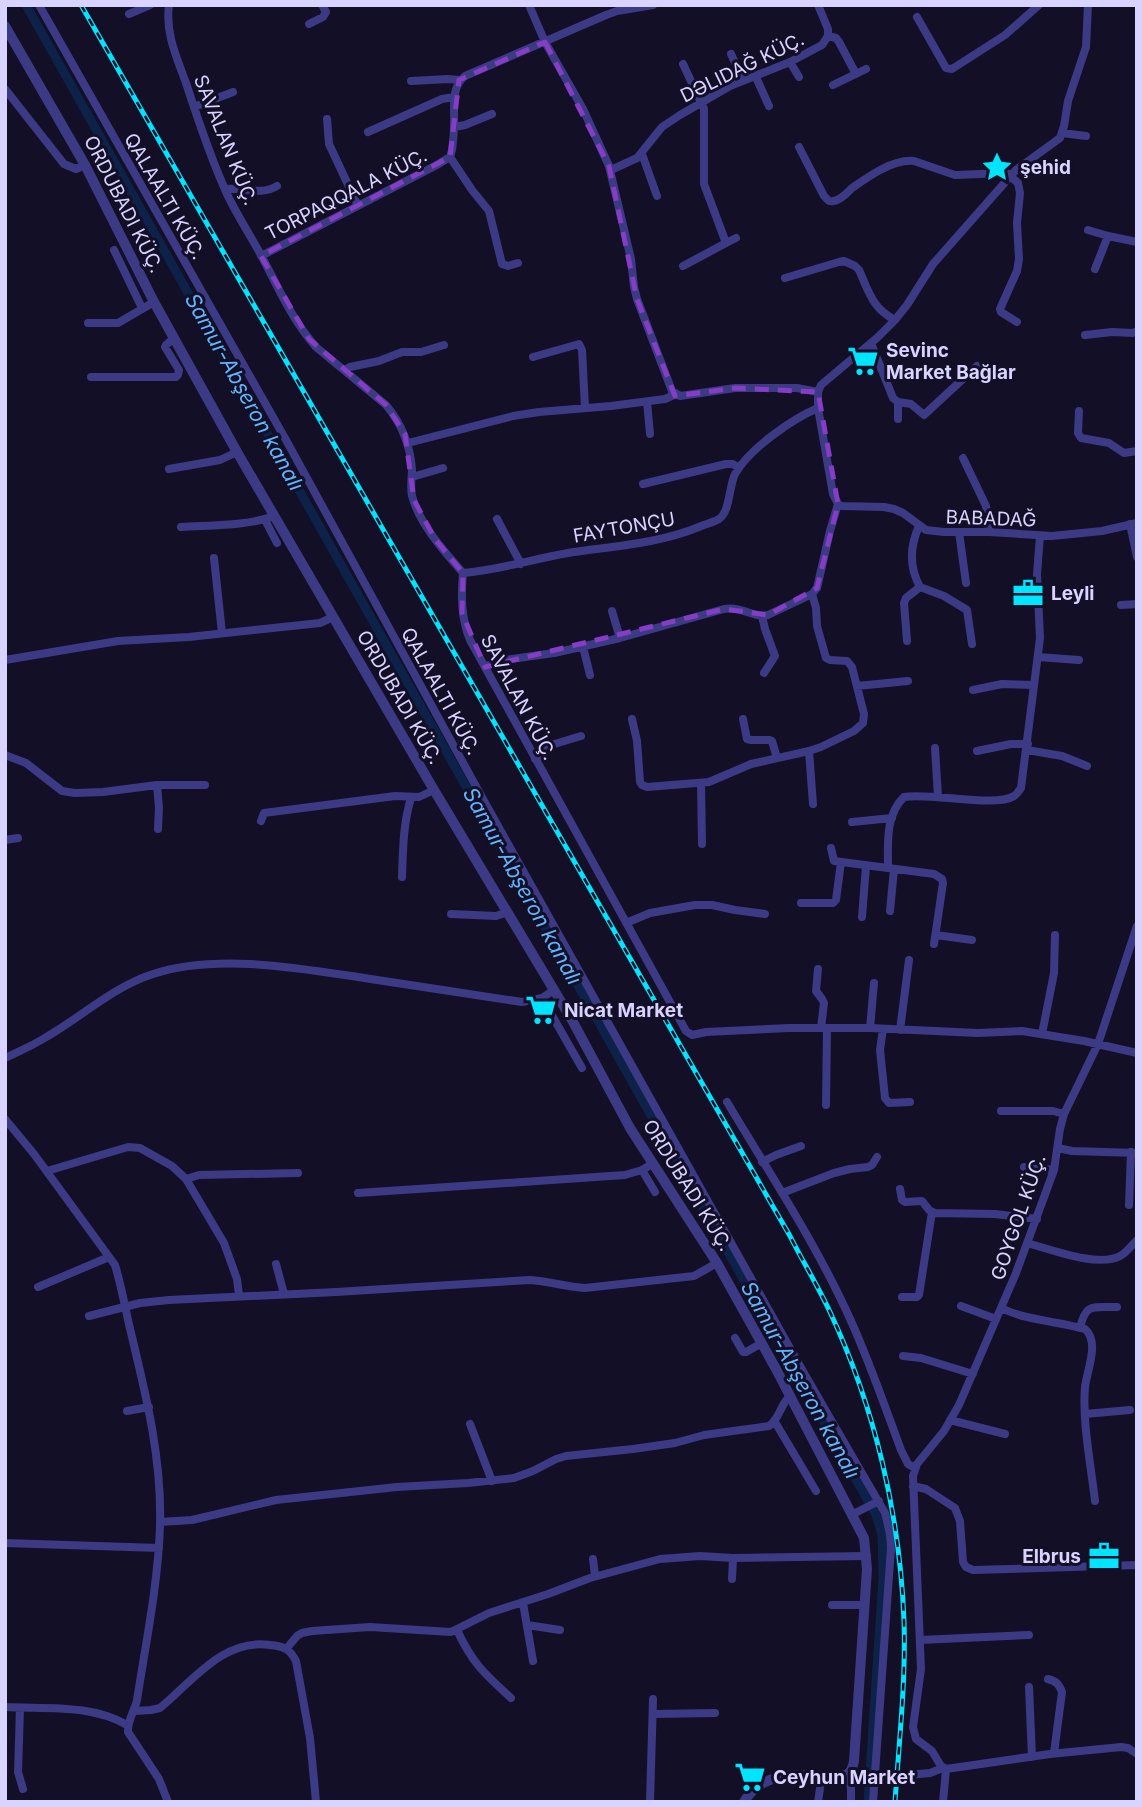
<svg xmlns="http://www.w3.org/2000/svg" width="1142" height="1807" font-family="Inter,sans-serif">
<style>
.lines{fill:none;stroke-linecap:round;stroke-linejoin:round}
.canal{stroke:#0c2248;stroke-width:9}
.minor{stroke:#3d3a85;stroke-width:8}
.tertiary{stroke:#3d3a85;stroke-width:10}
.rail-casing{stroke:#00e5ff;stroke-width:5}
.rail{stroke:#130f26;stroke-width:2.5;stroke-dasharray:8;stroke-linecap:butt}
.marked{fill:none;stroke:#843dc5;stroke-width:5;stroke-dasharray:14 9;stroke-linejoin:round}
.labels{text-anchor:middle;stroke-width:6;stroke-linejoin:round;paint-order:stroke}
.street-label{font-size:19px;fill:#d9d4ff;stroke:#130f26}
.poi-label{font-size:19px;font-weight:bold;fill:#d9d4ff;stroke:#130f26;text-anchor:start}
.water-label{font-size:21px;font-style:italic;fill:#62b6ff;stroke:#130f26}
</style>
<rect width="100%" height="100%" fill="#130f26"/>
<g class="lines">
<path class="canal" d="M26 5 876 1515 882 1535 883 1577 868 1802"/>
<path class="minor" d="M39 5 286 440 484 801 805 1375 885 1513 890 1534 891 1548 873 1802
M169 5C165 33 177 58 186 83 198 120 211 159 227 194 237 215 250 235 261 255 278 287 292 320 316 347L386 405C402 424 410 444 412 469 412 478 410 487 412 496 420 525 444 551 463 573 461 596 461 618 470 640L686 1031 692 1035 706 1032 789 1028H870L978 1033 1022 1031 1084 1041 1137 1053
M529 5 545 42 583 109 609 166 631 259 634 287 637 299 672 391 680 396 735 388H797L818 392
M1088 5 1086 47 1068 101 1064 126 1060 138 1016 170 933 264 907 305 895 320 878 337 821 385 818 392V408L833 494 838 504 842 506 884 507 894 509 903 513 926 530 944 532H989L1052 536 1102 531 1137 523
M129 14 150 5
M917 17 946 68 952 69 1005 35 1039 5
M309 24 323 17 326 12 322 5
M828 36 836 38 839 42 856 74
M731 54 743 80
M790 62 799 77
M683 64 704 109V184L726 243 683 266
M755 75 769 106
M411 81 448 79 459 80
M833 85 866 69
M5 89 64 164 76 169 85 165
M194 107 233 92
M327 119 329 144 358 206
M454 127 465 125 492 114
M368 132 442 99 454 97
M1062 133 1086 136
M799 147 824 196C828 200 828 202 834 201 841 200 847 193 852 188 869 176 893 159 914 161L955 175 1007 173 1018 183 1020 193 1017 223 1019 259 1017 271 1000 309 1001 312 1017 322
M642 154 657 196
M450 157 472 190 489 211 502 264 508 266 518 263
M611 170 637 158 662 127 680 115 730 86 790 62 822 45 828 36V29L818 5
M225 189C242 187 262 196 277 186
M1088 230 1108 236 1137 242
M726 243 736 238
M114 250 142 308
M261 256 435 166 450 157 452 150C453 142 454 134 454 126 455 109 450 88 465 76L606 15 617 11 653 5
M1095 269 1108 236
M785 278 839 262 844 261 855 266 859 270C869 292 872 308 895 320
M88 323H118L154 302
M1085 335 1112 332 1133 333 1137 331
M871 343 893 398 898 402 911 404 924 415 977 366
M533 357 579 344 582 350 585 408
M345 370 350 367 379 361 402 352H421L444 345
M91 377H176L178 375 179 370 165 347 166 345 174 338
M647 402 650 434
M1079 411 1078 433 1081 438 1109 443 1124 453 1137 451
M898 419V402
M408 443 513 416 539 412 611 406 665 399 676 394
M963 458 986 506 989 532
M169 469 220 460 237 452
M412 477 443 468
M643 484 726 464H733L739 468
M497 519 521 564
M265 520 277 543
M1130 524 1137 557
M919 526C910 546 909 567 920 587L944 596 967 610 972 644
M181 527C210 525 248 526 274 516
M959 532 966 583
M214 558 222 633
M463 573C499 570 533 559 568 553 613 546 657 544 699 527 706 524 714 522 719 519 730 512 729 486 735 474 749 449 792 419 818 408
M1121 605 1137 604
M612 611 620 638
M762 616 765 629 775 656 764 673
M907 641 904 603 906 598 920 587
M583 647 590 675
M1038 657 1079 660
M5 660 118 641 189 637 320 623 333 617
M485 667 498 661 554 653 620 638 724 609C743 606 752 618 768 615L812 594 817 588 830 531 838 504
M857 686 908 681
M973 690 1002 684 1034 685
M632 719 637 741 640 782 642 785 647 787 709 782 751 764 809 751 821 747 854 731 863 723 864 714 852 667 847 661 830 660 826 658 817 626 816 608 812 594
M743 719 747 739 751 740H770L772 741 777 758
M935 748 938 797
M1027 750 1062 756 1087 766
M809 751 813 804
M977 751 1011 744H1028
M5 755 26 763 62 791 75 793 103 792 157 785H205
M535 759 545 752 548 746 581 736
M701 783 702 844
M157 785 159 808 158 829
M261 821 264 813 395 796 419 797 434 790
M852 822 892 818
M5 840 18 838
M831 848 834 861 888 868C888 844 885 815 904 797 930 792 995 808 1014 796 1017 794 1019 791 1021 788L1040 638 1037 574 1040 536
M888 868 934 874 942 879 943 883 934 944
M402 877C403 850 403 824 411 798
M801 903H833L836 900 841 862
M890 911 894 869
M451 914 496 916 508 912
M862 917 866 866
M626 923 650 913 695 905H712L735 910 765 914
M1137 926 1098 1044 1064 1114 1060 1129 1054 1170 1016 1273 959 1405 944 1431 917 1464 913 1476 921 1669 913 1727 916 1739 932 1751 941 1766 946 1769 1050 1754 1121 1747 1128 1748 1137 1754
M936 935 972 940
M818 969 816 991 822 999 824 1003 821 1028
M542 998 582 1068
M870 1028 874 983
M883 1029 880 1050 885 1098 889 1103 910 1102
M900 1030 909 960
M1042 1034 1054 973 1055 935
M5 1058C20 1051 34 1045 48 1036 84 1015 113 987 153 974 216 953 299 968 364 978 417 986 469 994 522 1002L542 998 554 990
M727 1102C770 1174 817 1245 851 1321 870 1363 885 1407 901 1450L908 1464 915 1468
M826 1105 827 1028
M1001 1111H1053L1064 1114
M5 1119 34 1154 115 1265C122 1288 126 1313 132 1337 147 1399 162 1461 160 1526 158 1584 146 1642 137 1700 135 1710 127 1721 128 1732L159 1779 168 1802
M1058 1148 1072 1151 1137 1153
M762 1162 776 1155 801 1146
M1024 1167 1054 1170
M642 1170 655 1192
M47 1171 128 1147 140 1148 172 1166 186 1179 224 1243 237 1279 239 1295
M186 1179 199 1175 298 1173
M900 1189 902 1200 905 1202 922 1201 929 1210 935 1213 995 1214 1037 1219
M358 1193 625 1175 642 1170 652 1164
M782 1193 834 1173 850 1169 868 1167 872 1165 877 1157
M1129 1205 1131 1152
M1027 1243C1050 1249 1098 1268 1120 1256 1126 1253 1131 1246 1136 1241
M276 1264 284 1294
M38 1287 109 1257
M902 1297H917L919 1295 932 1212
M961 1306 996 1319
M1001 1308C1028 1321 1057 1321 1085 1329 1100 1342 1087 1370 1085 1387 1082 1421 1091 1466 1095 1501
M89 1316 140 1303 169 1300 336 1292 530 1280C549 1281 566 1287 585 1288L694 1276 717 1263
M1080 1328C1086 1302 1093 1308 1117 1307
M735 1338 743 1352H746L762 1343
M903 1356 921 1358 973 1374
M127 1411 149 1407
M1085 1414 1130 1410
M950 1420 1005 1434
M775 1422 816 1491
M470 1424 492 1481
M913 1486 926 1489 955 1508 960 1521 963 1562 966 1567 973 1570 1137 1565
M853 1514 879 1501
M160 1522 192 1520 276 1500 397 1487 468 1483 514 1478 533 1471 556 1459 566 1456 633 1449 675 1443 704 1435 769 1426C780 1418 780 1405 790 1396
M5 1543 159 1548
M593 1559 595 1576
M732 1579 733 1558
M523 1603 533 1661
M832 1605H864
M527 1625 560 1630
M457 1630C472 1663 485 1674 511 1698
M920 1640 1029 1635
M287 1648 297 1636 302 1633 312 1631 370 1627 451 1632 489 1613 548 1594 590 1578 660 1559 700 1556 733 1558 867 1556
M1048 1679C1056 1681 1059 1684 1062 1692L1054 1753
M1029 1687 1032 1757
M5 1707C46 1709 91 1704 127 1725
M20 1708 18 1772 23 1789
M135 1711 151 1710 160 1708C192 1682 223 1638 270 1645 283 1646 290 1649 296 1661L310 1738 316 1802
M653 1714 715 1713
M848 1775 851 1788V1802
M908 1775 930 1773 943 1768
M650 1802 653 1699
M818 1802 822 1775
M943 1802 946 1769"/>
<path class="tertiary" d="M5 26 85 165 154 302 237 452 434 790 572 1020 630 1128 717 1263 776 1369 864 1538 867 1569 854 1761C852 1770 850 1775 842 1776 807 1777 765 1766 744 1802"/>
<g class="rail-casing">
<path id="rail" d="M81 5 790 1236C803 1262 818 1286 830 1312 875 1408 900 1515 904 1621 906 1681 899 1742 895 1802"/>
</g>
<use href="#rail" class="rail"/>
</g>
<path class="marked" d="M545 42 609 166 637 299 675 396 735 388 818 392 838 504 817 588 768 615 724 609 485 667 462 613 463 573 435 539 414 500 405 434 386 405 309 339 261 256 450 157 459 80Z"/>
<defs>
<g id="sight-bare" transform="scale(2.415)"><path d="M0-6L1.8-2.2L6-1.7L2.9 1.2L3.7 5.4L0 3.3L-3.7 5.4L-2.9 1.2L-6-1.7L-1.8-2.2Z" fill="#00e5ff" stroke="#130f26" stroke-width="2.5" paint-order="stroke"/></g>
<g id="supermarket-bare" transform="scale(2.415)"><path d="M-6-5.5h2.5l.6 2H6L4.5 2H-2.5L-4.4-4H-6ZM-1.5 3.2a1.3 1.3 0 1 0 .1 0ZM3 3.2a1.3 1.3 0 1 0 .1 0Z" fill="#00e5ff" stroke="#130f26" stroke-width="2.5" paint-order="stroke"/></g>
<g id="office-bare" transform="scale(2.415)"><path d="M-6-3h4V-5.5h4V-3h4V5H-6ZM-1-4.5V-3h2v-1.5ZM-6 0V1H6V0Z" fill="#00e5ff" stroke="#130f26" stroke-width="2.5" paint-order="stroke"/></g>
</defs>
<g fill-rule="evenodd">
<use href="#sight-bare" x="997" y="167"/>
<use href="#supermarket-bare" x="863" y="361"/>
<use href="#office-bare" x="1028" y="593"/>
<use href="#supermarket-bare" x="541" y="1010"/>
<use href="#office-bare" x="1104" y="1556"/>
<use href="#supermarket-bare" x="750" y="1777"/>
</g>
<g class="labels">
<g class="street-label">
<text transform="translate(742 67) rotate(-26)" y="7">DƏLIDAĞ KÜÇ.</text>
<text transform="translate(226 140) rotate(68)" y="7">SAVALAN KÜÇ.</text>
<text transform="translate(346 194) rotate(-27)" y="7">TORPAQQALA KÜÇ.</text>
<text transform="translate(165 196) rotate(60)" y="7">QALAALTI KÜÇ.</text>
<text transform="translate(124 204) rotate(63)" y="7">ORDUBADI KÜÇ.</text>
<text transform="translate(991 518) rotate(2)" y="7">BABADAĞ</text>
<text transform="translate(624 527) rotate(-10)" y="7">FAYTONÇU</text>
<text transform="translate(441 691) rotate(61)" y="7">QALAALTI KÜÇ.</text>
<text transform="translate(400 697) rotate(60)" y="7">ORDUBADI KÜÇ.</text>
<text transform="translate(519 697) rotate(62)" y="7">SAVALAN KÜÇ.</text>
<text transform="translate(688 1185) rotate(58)" y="7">ORDUBADI KÜÇ.</text>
<text transform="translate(1018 1217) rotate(-71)" y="7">GOYGOL KÜÇ.</text>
</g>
<g class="poi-label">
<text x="1020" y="174">şehid</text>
<text x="886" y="357">Sevinc<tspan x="886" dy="22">Market Bağlar</tspan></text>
<text x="1051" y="600">Leyli</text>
<text x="564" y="1017">Nicat Market</text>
<text x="1081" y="1563" text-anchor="end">Elbrus</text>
<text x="773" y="1784">Ceyhun Market</text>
</g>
<g class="water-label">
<text transform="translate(244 392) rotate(61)" y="7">Samur-Abşeron kanalı</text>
<text transform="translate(522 886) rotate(61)" y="7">Samur-Abşeron kanalı</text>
<text transform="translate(800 1380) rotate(61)" y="7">Samur-Abşeron kanalı</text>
</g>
</g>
<rect width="1142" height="1807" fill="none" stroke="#d9d4ff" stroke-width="14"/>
</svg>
